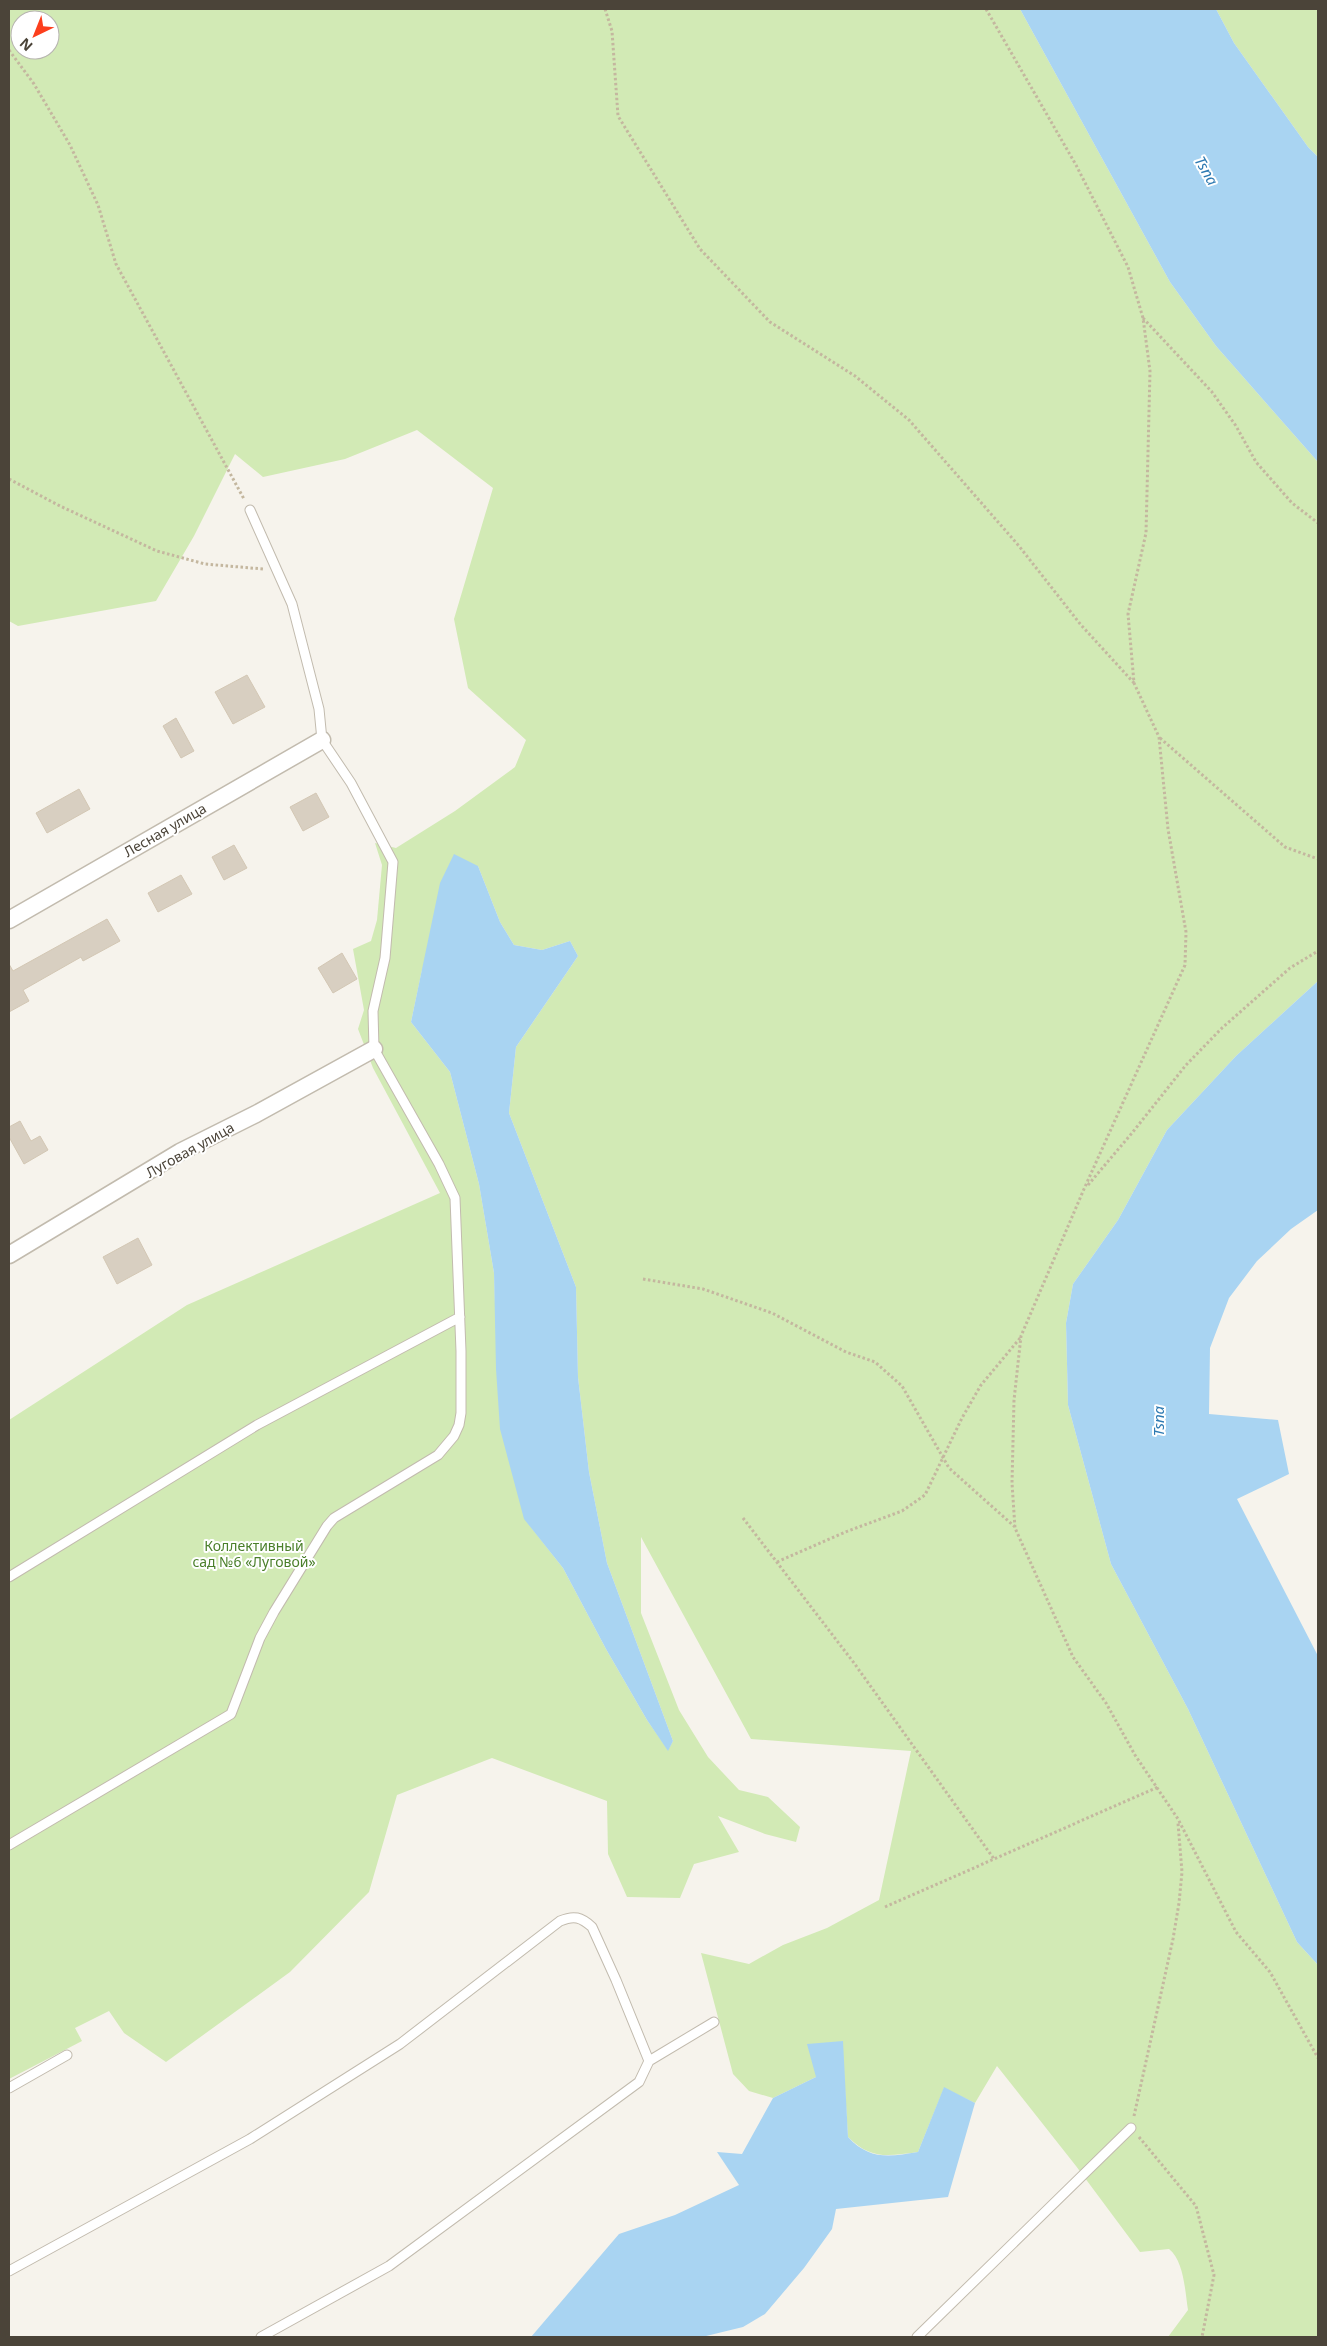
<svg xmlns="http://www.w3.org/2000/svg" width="1327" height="2346" font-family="'Noto Sans',sans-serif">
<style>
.green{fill:#d2eab5;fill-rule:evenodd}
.water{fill:#a9d4f2}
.building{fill:#d8cfc1;stroke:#d3c7b4}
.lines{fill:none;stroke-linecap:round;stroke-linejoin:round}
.service-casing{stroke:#c2bbae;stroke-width:11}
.minor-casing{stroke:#c2bbae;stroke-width:19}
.path{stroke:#c4b79f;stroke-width:3;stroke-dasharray:2.5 2.5;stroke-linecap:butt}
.service{stroke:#fff;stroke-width:9}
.minor{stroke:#fff;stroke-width:16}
.labels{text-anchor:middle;stroke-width:4;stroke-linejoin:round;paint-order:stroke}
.street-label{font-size:14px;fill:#4b4439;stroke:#fff}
.park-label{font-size:14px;fill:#4a7f2a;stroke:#fff}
.water-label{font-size:15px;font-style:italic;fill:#2e7ab2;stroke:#fff}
</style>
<rect width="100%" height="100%" fill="#f6f3ec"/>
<path class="green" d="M9 9H1020L1170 282 1216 346 1318 462V981L1236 1056 1167 1130 1118 1220 1073 1284 1066 1323 1068 1405 1111 1564 1188 1709 1297 1942 1318 1965V2337H1168L1188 2310C1185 2291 1184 2261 1169 2249L1140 2252 1076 2166 997 2066 975 2103 944 2088 918 2152C888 2156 871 2160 848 2137L842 2041 816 2077 773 2098 749 2091 733 2074 701 1953 749 1964 783 1945 827 1928 879 1900 911 1751 751 1739 641 1537V1613L679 1710 708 1757 739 1790 768 1797 800 1827 796 1842 765 1834 718 1816 739 1852 694 1864 680 1898 627 1897 608 1854 607 1801 492 1758 397 1795 369 1892 290 1972 166 2062 124 2033 109 2011 75 2028 82 2041 9 2079V1420L187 1305 440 1193 373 1068 358 1029 364 1010 353 949 371 941 377 920 382 865 375 843 396 848 455 811 515 767 526 740 468 688 454 619 493 488 417 430 345 459 263 477 235 454 194 536 156 601 18 626 9 621ZM20 20H50V50H20ZM478 866 500 922 514 945 542 950 570 941 578 956 516 1047 509 1113 576 1287 578 1377 589 1472 607 1563 673 1741 668 1750 647 1720 606 1649 563 1568 530 1526 495 1304 494 1273 479 1184 450 1072 411 1022 422 970Z
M1216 9H1318V157L1308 147 1234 43Z"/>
<path class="water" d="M1020 9H1216L1234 43 1308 147 1318 157V462L1216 346 1170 282Z
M454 854 478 866 500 922 514 945 542 950 570 941 578 956 516 1047 509 1113 576 1287 578 1377 589 1472 607 1563 673 1741 668 1751 647 1720 606 1649 563 1568 524 1519 500 1429 496 1369 494 1273 479 1184 450 1072 411 1022 440 883Z
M1318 981V1210L1291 1229 1257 1261 1229 1298 1210 1348 1209 1414 1278 1420 1289 1474 1237 1499 1318 1656V1965L1297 1942 1188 1709 1111 1564 1068 1405 1066 1323 1073 1284 1118 1220 1167 1130 1236 1056Z
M843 2041 848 2137C869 2160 889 2157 918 2152L944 2087 975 2103 948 2197 836 2209 832 2229 804 2268 765 2314 743 2327 702 2337H531L619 2234 675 2215 739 2185 717 2152 742 2154 773 2098 816 2077 807 2044Z"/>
<path class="building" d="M247 675 265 707 233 724 215 692Z
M176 718 194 751 181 758 163 726Z
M79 789 90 809 47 833 36 813Z
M316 793 329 817 303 831 290 807Z
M234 845 247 868 224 880 212 857Z
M181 875 192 894 158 912 148 893Z
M107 919 120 941 83 961 81 957 23 990 29 1001 9 1012V964L13 971Z
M342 953 357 979 333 993 318 968Z
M20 1121 31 1141 40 1136 48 1150 24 1164 9 1137V1127Z
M138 1238 152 1265 117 1284 103 1257Z"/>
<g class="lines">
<g class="service-casing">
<path id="service" d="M9 1577 257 1425 460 1317
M9 1845 231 1714 260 1638 274 1612 327 1526 334 1518 438 1455 454 1436 459 1425 461 1413V1351L455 1198 439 1164 374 1049 373 1011 385 958 393 862 351 783 322 740 319 709 292 604 250 510
M649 2061 714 2022
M9 2088 67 2055
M9 2271 250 2139 400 2044 560 1921C574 1915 581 1917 592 1927L616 1980 649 2061 639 2082 389 2266 261 2337
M917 2337 1131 2128"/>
</g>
<g class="minor-casing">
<path id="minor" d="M9 920 322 740
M9 1255 180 1152 256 1114 374 1049"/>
</g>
<path class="path" d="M605 9 612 31 618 116 700 249 770 322 855 376 909 420 1019 546 1081 625 1134 683
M986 9 1076 165 1128 267 1143 318 1150 371 1146 533 1128 614 1134 683 1159 737 1168 829 1186 932 1185 965 1084 1189 1021 1336 1014 1400 1012 1483 1015 1528 1073 1657 1106 1703 1135 1755 1178 1819 1236 1932 1270 1972 1318 2058
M9 50 34 84 70 145 98 205 116 264 244 499
M1143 318 1212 392 1236 426 1256 462 1292 503 1318 523
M9 479 60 506 157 551 205 564 263 569
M1160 738 1285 847 1318 859
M1088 1185 1132 1133 1186 1065 1222 1028 1290 968 1318 951
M643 1279 703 1289 772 1313 846 1352 875 1362 902 1386 949 1468 1015 1527
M743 1518 854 1663 994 1859
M777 1562 848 1531 902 1511 925 1495 962 1418 981 1385 1021 1337
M885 1907 1158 1787
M1134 2116 1173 1939 1179 1903 1182 1872 1178 1823
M1139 2137 1196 2206 1214 2275 1202 2337"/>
<use href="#service" class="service"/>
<use href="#minor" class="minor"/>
</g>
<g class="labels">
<g class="street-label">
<text transform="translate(165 830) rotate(-30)" y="5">Лесная улица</text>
<text transform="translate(190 1150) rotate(-29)" y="5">Луговая улица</text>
</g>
<g class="park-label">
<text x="254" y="1551">Коллективный<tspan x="254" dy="16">сад №6 «Луговой»</tspan></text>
</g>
<g class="water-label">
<text transform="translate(1206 171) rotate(60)" y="5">Tsna</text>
<text transform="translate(1159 1421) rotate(-90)" y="5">Tsna</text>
</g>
</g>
<rect width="1327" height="2346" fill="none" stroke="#4b4439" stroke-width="20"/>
<g transform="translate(35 35) rotate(223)"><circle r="24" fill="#ffffff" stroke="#b7b4b0"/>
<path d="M0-4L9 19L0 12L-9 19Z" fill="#fc3f1d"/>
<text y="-8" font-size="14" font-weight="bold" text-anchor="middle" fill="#4b4439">N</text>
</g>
</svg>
